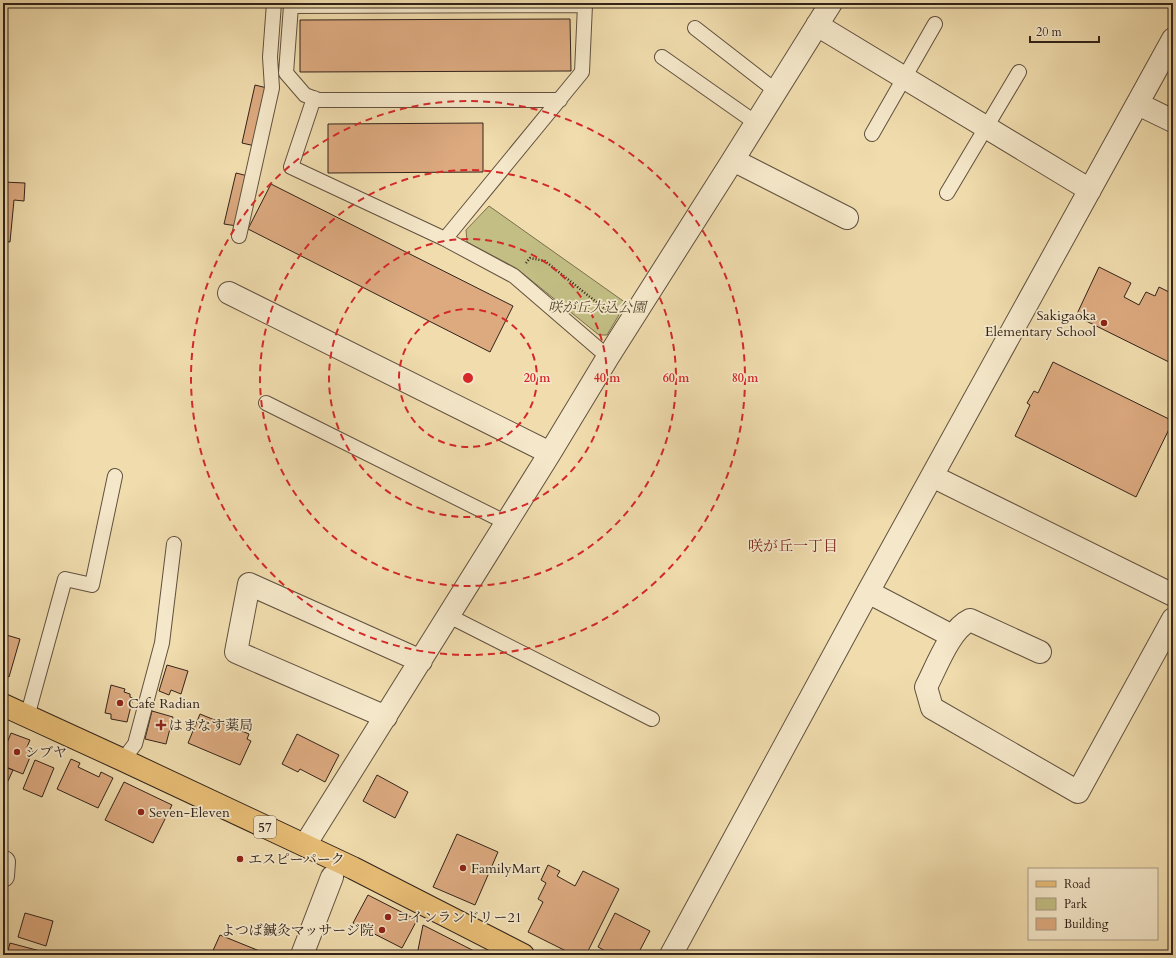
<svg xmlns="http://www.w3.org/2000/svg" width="1176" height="958" font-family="Cardo,'Noto Serif JP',serif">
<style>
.park{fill:#c2be84;stroke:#7a704f}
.building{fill:#ddaa80;stroke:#31231a}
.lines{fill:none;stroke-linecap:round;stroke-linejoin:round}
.service-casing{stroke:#61513f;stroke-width:16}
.minor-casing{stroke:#61513f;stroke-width:24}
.primary-casing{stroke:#31231a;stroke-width:24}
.path{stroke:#31231a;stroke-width:2.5;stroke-dasharray:1 2;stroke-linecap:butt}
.service{stroke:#f5e8ca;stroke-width:14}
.minor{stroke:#f5e8ca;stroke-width:22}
.primary{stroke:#e8be76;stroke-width:22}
.ring{fill:none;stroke:#d62828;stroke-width:2;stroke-dasharray:7 5}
.poi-dot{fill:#8f2418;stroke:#f5e8ca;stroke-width:1.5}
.labels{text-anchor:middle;stroke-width:3.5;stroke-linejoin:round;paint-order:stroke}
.shield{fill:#f5e8ca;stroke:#6c5e4f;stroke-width:1}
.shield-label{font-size:13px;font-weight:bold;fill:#31231a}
.park-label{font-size:14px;font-style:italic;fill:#554a34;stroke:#f5e8ca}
.poi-label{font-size:14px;fill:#31231a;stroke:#f5e8ca;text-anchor:start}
.neighbourhood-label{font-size:15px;fill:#7a1f14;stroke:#f5e8ca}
.centre{fill:#d62828;stroke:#f5e8ca;stroke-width:2}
.ring-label{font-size:12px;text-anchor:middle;font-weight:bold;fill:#d62828;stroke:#f5e8ca;stroke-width:3.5;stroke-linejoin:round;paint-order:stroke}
</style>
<rect width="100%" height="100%" fill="#f0dcad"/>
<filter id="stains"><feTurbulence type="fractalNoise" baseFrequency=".005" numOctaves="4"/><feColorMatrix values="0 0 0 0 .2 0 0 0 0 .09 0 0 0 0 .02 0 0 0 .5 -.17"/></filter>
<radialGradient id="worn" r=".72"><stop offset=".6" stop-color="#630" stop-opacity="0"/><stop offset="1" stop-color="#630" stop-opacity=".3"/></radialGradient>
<path class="park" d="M489 206 626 303 607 335H599L516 268 467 242 466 230Z"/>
<path class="building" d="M570 19 571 71 300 72V20Z
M255 85 267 88 255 146 242 143Z
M483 123V172L328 173V124Z
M236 173 248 176 237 226 224 224Z
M3 182 25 183 24 201 14 200 10 242 3 241Z
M271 184 513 306 490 352 248 229Z
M1099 267 1131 283 1124 297 1139 305 1146 292 1155 296 1159 287 1173 294V364L1076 316Z
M1053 362 1173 421 1136 497 1015 436 1030 405 1027 403 1034 391 1038 393Z
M3 634 20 639 9 677 3 673Z
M167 665 188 671 181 694 171 690 169 695 159 691Z
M111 685 125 689 124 692 130 694V697L133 698 127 722 111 719V714L105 713Z
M152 711 173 717 166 744 145 739Z
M200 714 249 734 247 739 251 741 240 765 188 743Z
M11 733 30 740 27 747 33 750 23 774 3 766V753Z
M297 734 339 755 325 782 300 769 298 772 282 764Z
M71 759 80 763 78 767 99 777 101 772 113 778 98 808 57 789Z
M35 760 54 768 42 797 23 789Z
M3 766 13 770 8 781 3 779Z
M377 775 408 792 395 818 363 801Z
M124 782 172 805 153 843 105 820Z
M457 834 498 852 475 905 433 887Z
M548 865 560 871 557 876 575 886 583 871 619 889 586 955H574L528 932 543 902 538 899 546 883 541 880Z
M368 895 417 920 402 948 353 923Z
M25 913 53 921 46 946 18 937Z
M615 913 650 931 639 952 643 953 642 955H613L598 947Z
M423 925 482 955H417Z
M220 935 267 954V955H211Z
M10 943 44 952 43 955H7Z"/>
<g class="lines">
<g class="service-casing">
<path id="service" d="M695 28 776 91
M662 57 756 123
M314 98 291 167 445 239 514 276 608 357
M872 134 935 24
M947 193 1019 72
M239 236 272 88 270 57 274 3
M445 239 582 72 585 5 291 6 286 73 305 95 319 100H560
M266 403 507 523
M449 616 652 719
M27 717 65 579 92 585 115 476
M123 760 135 744 162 643 174 544"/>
</g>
<g class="minor-casing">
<path id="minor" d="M817 25 1090 190
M1138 104 1173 121
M733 160 847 218
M229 293 550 453
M932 476 1173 595
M868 592 952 636
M1040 652 970 620C950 629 936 668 926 687L932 708 1078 792 1173 619
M386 717 236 652 249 584 421 661
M305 845 550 453 608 357 733 160 831 3
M3 862H4L3 876
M302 955 332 877
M671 955 868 592 1173 39"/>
</g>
<g class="primary-casing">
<path id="primary" d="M3 705 123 760 353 868 523 955"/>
</g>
<path class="path" d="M526 263 530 258 545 261 610 313"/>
<use href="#service" class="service"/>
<use href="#minor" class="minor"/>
<use href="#primary" class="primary"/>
</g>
<g class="ring">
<circle cx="468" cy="378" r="69"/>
<circle cx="468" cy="378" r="139"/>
<circle cx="468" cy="378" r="208"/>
<circle cx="468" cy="378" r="277"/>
</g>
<g class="poi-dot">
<circle cx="1104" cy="323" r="4"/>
<circle cx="120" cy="703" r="4"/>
<path d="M159 719h4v4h4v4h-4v4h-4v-4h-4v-4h4z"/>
<circle cx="17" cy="752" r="4"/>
<circle cx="141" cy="812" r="4"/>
<circle cx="240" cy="859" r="4"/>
<circle cx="463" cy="868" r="4"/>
<circle cx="388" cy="917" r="4"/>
<circle cx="382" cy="930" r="4"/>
</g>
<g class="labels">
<rect class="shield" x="254" y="816" width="22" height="22" rx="3"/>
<g class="shield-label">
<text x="265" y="832">57</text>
</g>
<g class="park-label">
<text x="597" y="312">咲が丘大込公園</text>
</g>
<g class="poi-label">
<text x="1096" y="320" text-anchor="end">Sakigaoka<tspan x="1096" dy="16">Elementary School</tspan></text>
<text x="128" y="708">Cafe Radian</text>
<text x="169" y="730">はまなす薬局</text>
<text x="25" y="757">シブヤ</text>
<text x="149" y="817">Seven-Eleven</text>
<text x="248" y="864">エスピーパーク</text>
<text x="471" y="873">FamilyMart</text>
<text x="396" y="922">コインランドリー21</text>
<text x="374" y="935" text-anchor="end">よつば鍼灸マッサージ院</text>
</g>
<g class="neighbourhood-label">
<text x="793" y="551">咲が丘一丁目</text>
</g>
</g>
<circle cx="468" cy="378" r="6" class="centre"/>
<g class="ring-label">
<text x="537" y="382">20 m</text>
<text x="607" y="382">40 m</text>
<text x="676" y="382">60 m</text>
<text x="745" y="382">80 m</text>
</g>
<rect width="1176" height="958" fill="none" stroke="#f0dcad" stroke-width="16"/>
<rect x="4" y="4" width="1168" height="950" fill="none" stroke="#31231a" stroke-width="2"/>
<rect x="8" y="8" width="1160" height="942" fill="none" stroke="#31231a"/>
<rect x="1028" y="868" width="130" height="72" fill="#f5e8ca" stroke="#a79984"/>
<rect x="1036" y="881" width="20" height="6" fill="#e8be76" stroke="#a79984"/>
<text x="1064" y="888" font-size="12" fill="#31231a">Road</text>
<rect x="1036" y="898" width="20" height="12" fill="#c2be84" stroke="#a79984"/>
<text x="1064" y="908" font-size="12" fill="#31231a">Park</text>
<rect x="1036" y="918" width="20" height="12" fill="#ddaa80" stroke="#a79984"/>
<text x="1064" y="928" font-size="12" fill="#31231a">Building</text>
<path d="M1030 36v6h69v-6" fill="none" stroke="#31231a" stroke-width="2"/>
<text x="1036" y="36" font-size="12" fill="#31231a" stroke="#f5e8ca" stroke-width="3" paint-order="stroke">20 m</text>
<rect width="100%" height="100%" filter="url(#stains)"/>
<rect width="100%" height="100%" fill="url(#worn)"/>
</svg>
